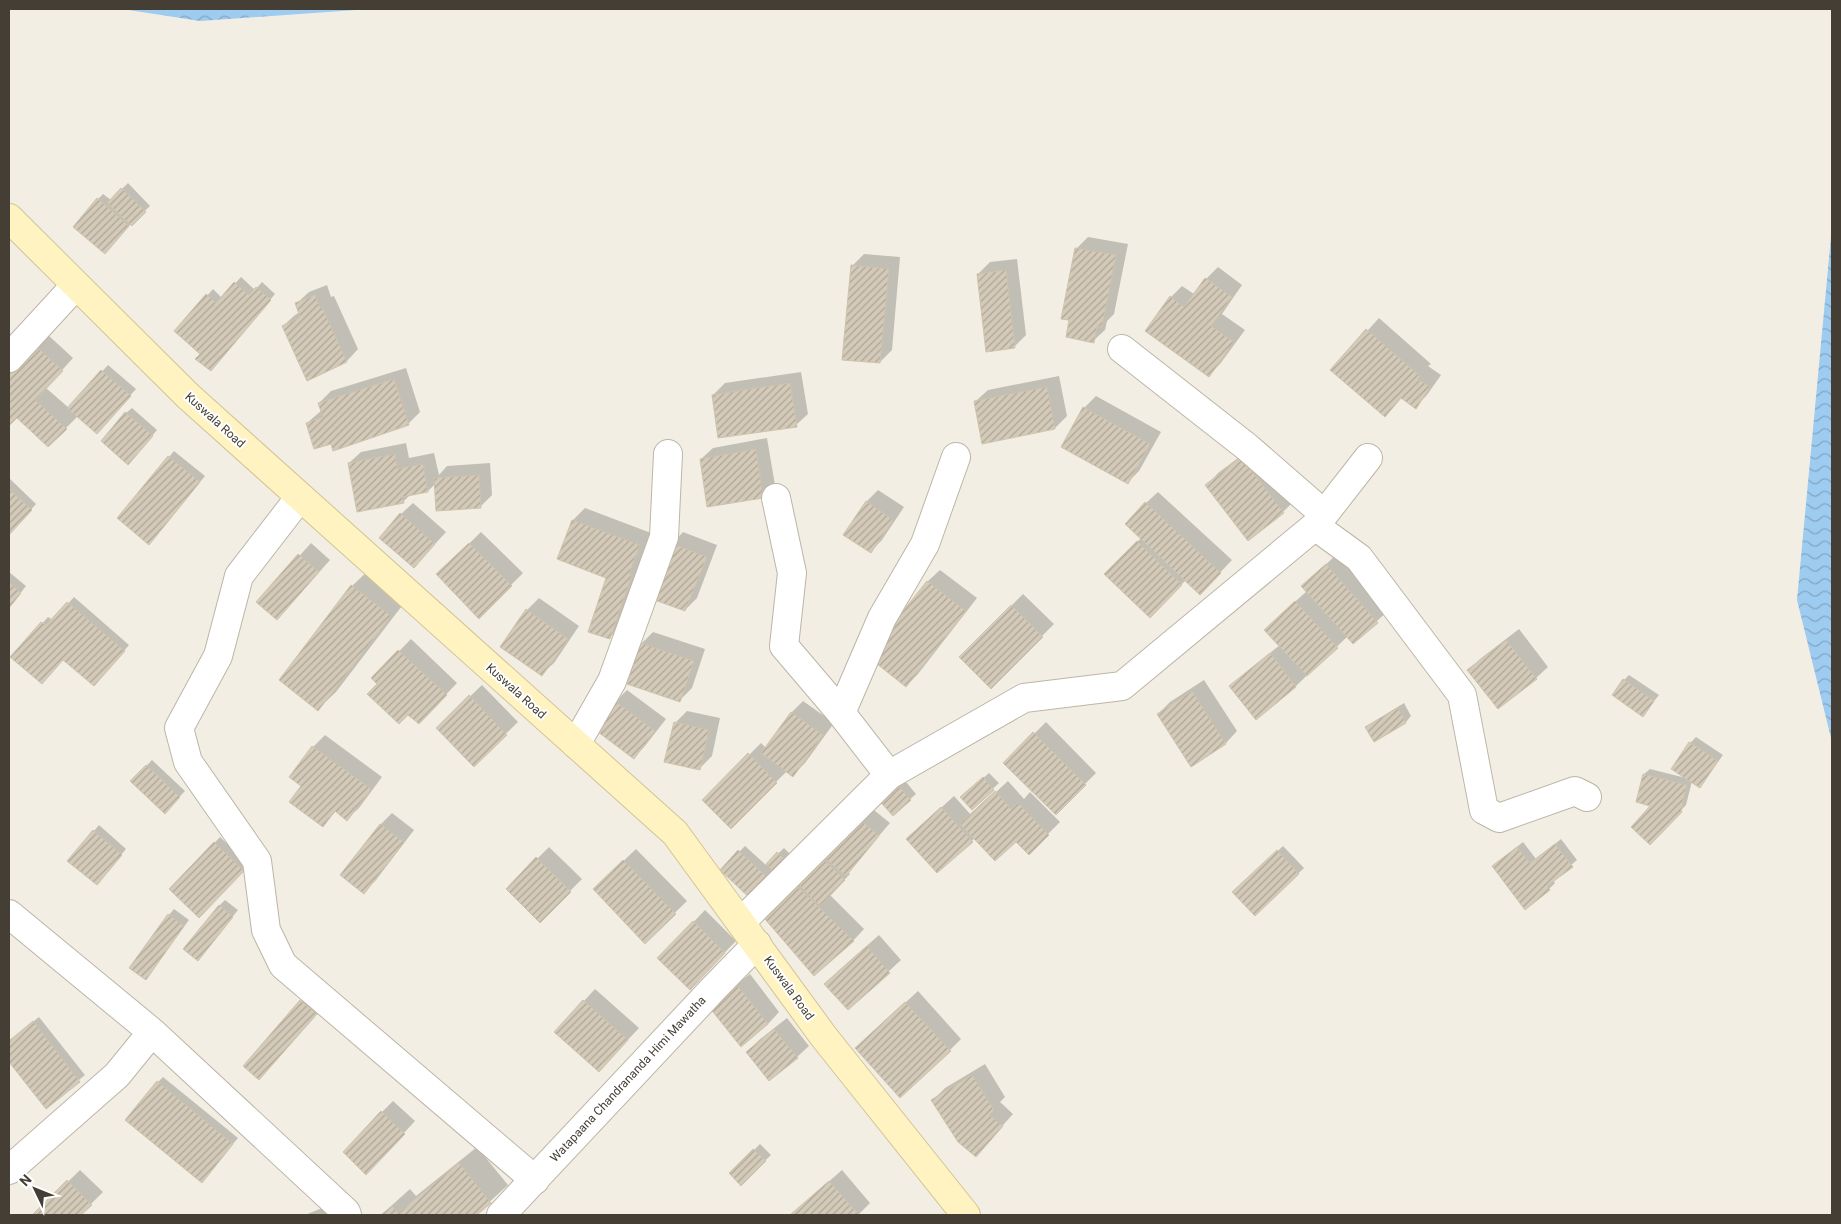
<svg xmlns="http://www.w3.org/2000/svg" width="1841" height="1224" font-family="Roboto,sans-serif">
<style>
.water{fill:url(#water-waves)}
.shadow{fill:#0003}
.building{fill:url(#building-hatch);stroke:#cec3ac}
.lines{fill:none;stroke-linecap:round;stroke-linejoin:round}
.street-casing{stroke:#bdb6a6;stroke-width:30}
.secondary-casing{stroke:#d3c493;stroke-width:30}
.street{stroke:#fff;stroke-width:28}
.secondary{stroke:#fff3c1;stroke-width:28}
.labels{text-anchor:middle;stroke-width:4;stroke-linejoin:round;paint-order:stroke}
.street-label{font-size:12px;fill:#443e34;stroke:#fff}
</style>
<defs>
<pattern id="water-waves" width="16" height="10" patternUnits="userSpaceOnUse" patternTransform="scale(1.25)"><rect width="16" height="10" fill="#9ecbf0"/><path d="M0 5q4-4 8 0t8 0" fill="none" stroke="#82a6c3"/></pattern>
<pattern id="building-hatch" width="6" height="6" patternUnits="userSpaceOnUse" patternTransform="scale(1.25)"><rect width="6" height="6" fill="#d4cab9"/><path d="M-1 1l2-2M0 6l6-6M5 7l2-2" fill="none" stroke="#aea597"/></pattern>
</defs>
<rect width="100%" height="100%" fill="#f2eee4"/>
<path class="water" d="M122 9H370L200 21Z
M1832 226V742L1797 600Z"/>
<path class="shadow" d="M128 183 150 206 131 224 110 247 98 199 103 194 111 200Z
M1088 237 1128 244 1114 314 1107 321 1105 330 1093 341 1076 249Z
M864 254 900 257 892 350 880 362 852 266Z
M1017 259 1026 335 1014 347 978 274 990 262Z
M1218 267 1242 285 1222 314 1245 330 1220 364 1208 376 1171 297 1182 286 1194 294 1206 279Z
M241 277 255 290 262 282 275 294 216 364 176 331 213 289 222 298Z
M327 285 331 297 334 296 358 349 347 361 283 326 295 315 300 312 297 303 309 292Z
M1379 318 1431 364 1428 366 1441 375 1427 395 1415 407 1402 397 1332 370Z
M47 334 73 358 46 388 69 408 108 365 136 389 102 427 78 416 48 446 17 416 9 425V372Z
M406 368 420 412 408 424 332 442 307 423 322 410 319 403 331 391Z
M801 372 808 414 796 425 713 395 725 383Z
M1059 376 1067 416 1055 428 983 442 976 401 988 390Z
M1096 396 1161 432 1139 471 1128 482 1084 408Z
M132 408 157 430 134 458 126 413Z
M767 438 775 485 763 497 701 459 713 448Z
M406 443 409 458 434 453 439 475 447 466 490 463 492 495 480 507 436 483 428 491 411 494 403 502 349 463 361 452Z
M1254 446 1295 500 1283 512 1248 539 1207 485 1218 473Z
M174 451 205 476 155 537 169 457Z
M9 478 36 504 9 534Z
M878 490 904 507 882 540 870 552 866 502Z
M1158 492 1232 560 1212 581 1186 580 1150 616 1106 574 1141 538 1146 503Z
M413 503 446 532 414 567 401 514Z
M585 508 651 533 640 562 643 563 622 626 610 637 607 577 559 558 573 520Z
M481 532 523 573 479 617 438 574Z
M683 532 717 545 697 598 685 610 672 544Z
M311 543 330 560 289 606 258 602Z
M1338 553 1389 610 1353 643 1347 637 1296 686 1256 718 1231 686 1243 675 1280 645 1277 618 1307 591 1303 586Z
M370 569 408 598 336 692 318 709 352 586Z
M940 570 977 598 918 674 906 686 869 656 928 581Z
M9 572 26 586 9 608Z
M1023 594 1054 624 991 687 961 657Z
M74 597 129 645 100 679 63 658 12 657 48 617 53 620Z
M539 598 579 626 554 663 542 674 527 610Z
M1519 629 1548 667 1536 678 1469 671 1480 659Z
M653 632 705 649 692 688 680 700 641 644Z
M411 639 457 683 419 723 373 678Z
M1629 675 1659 695 1643 715 1624 680Z
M1204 680 1237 731 1226 743 1191 765 1158 714 1170 702Z
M482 685 518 722 474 765 437 728Z
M627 690 666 719 645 746 634 757 616 701Z
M803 701 834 723 805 763 793 775 787 771 731 827 704 800 761 743 766 748 791 713Z
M1404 703 1411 716 1406 722 1374 740 1367 728 1373 722Z
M687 711 720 718 712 756 700 768 675 723Z
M1046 722 1096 773 1056 813 1005 763Z
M325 735 382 777 359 808 347 819 336 811 322 826 303 786 291 777 313 747Z
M1696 737 1723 755 1700 787 1692 781 1686 805 1650 844 1653 805 1644 774 1650 769 1686 778 1690 743Z
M152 760 185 791 165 812 132 781Z
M989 773 999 783 972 808 967 792Z
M901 776 916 794 893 814 878 797Z
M1008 781 1024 799 1030 792 1060 822 1029 853 1016 840 975 838 937 871 920 827 954 796 971 815Z
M869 806 890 823 848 872 850 874 830 895 864 929 853 941 771 899Z
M392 813 414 830 376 880 364 892 380 825Z
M99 825 126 849 102 878 94 831Z
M220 837 249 865 199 916 170 889Z
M1561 839 1577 860 1553 880 1555 883 1549 889 1525 908 1493 866 1523 842 1536 859Z
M745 846 766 865 784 848 791 855 753 900 721 870Z
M1283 846 1304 868 1255 914 1234 892Z
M549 847 582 879 540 921 507 889Z
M636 849 687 901 645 942 594 889Z
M225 900 238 910 203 954 220 905Z
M174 909 189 920 146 978 169 915Z
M705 910 736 941 690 988 659 958Z
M879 935 901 960 848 1009 837 972Z
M750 974 779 1012 768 1024 723 995Z
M313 989 328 1002 259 1078 245 1065Z
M595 989 639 1028 611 1058 584 1001Z
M918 991 961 1039 950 1050 868 1037Z
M39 1017 85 1075 46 1107 9 1060V1041Z
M787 1018 809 1046 797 1057 747 1052 759 1040Z
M985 1064 1005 1097 1000 1102 1013 1114 987 1143 933 1100 945 1088Z
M163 1077 238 1138 207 1175 158 1082Z
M393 1101 415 1121 378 1161 382 1112Z
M760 1144 771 1155 741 1184 731 1173Z
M477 1147 508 1185 475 1215H381L410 1189 416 1196Z
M80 1170 103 1192 80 1215H34Z
M842 1170 870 1203 858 1215H791Z
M337 1202 342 1215H305Z"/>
<path class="building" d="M121 188 146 212 132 226 107 203Z
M97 198 129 226 105 254 73 227Z
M1075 248 1116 255 1102 327 1097 326 1094 343 1066 337 1069 320 1061 319Z
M851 265 889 269 880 363 842 360Z
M1006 270 1015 348 986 352 977 274Z
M1205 278 1232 297 1211 326 1234 342 1209 377 1145 331 1170 296 1184 307Z
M234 282 249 295 256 287 271 300 211 371 195 359 200 354 174 331 206 294 216 303Z
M315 295 320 308 322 307 347 362 307 381 282 326 300 317 295 303Z
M1366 329 1420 376 1418 379 1430 387 1416 409 1401 398 1385 417 1330 370Z
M34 344 63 371 35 400 67 429 48 447 17 418 9 426V370Z
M101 370 131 396 97 434 67 408Z
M394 379 409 425 333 451 331 444 314 449 306 423 323 417 318 403Z
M790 383 797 427 718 438 712 395Z
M1047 387 1055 429 982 444 974 401Z
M1083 407 1150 444 1128 484 1061 447Z
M125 412 153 436 128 465 101 441Z
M756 449 763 498 707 507 700 459Z
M395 454 397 469 423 464 428 492 402 497 404 503 357 512 348 463Z
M168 456 200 482 149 545 117 518Z
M1241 457 1284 513 1248 541 1205 485Z
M479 475 481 508 436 511 434 478Z
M9 489 32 510 9 535Z
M866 501 893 520 871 553 843 535Z
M1145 502 1221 573 1200 595 1125 524Z
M400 513 435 544 414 568 379 538Z
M572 520 640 545 629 574 632 575 610 639 588 632 606 578 557 559Z
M1137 541 1182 585 1150 618 1104 574Z
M469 543 512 586 479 619 436 574Z
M670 543 707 557 685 611 649 598Z
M298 554 319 572 277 620 256 602Z
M1326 564 1378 623 1353 644 1301 586Z
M927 581 966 611 906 687 867 656Z
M9 582 21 593 9 608Z
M351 585 391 616 318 711 279 680Z
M1295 601 1338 648 1307 676 1264 630Z
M67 602 125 651 94 686 63 660 42 684 10 657 41 622 46 625Z
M1011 605 1043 637 991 689 959 657Z
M526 609 568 639 542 676 500 647Z
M1506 640 1537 679 1498 709 1467 670Z
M640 643 694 661 680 702 627 684Z
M398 650 447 695 419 724 408 715 399 724 367 694 377 684 371 678Z
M1270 653 1296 687 1256 720 1229 686Z
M1623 679 1654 701 1643 717 1612 695Z
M1192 691 1226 744 1191 767 1157 714Z
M469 695 507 735 474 767 436 728Z
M615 701 655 731 634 759 594 729Z
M1398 708 1406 723 1374 742 1365 727Z
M791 712 823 735 793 777 761 753Z
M674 722 709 730 700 770 664 762Z
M1033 732 1086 785 1056 815 1003 763Z
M1689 742 1718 761 1700 788 1671 769Z
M312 746 371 789 347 821 335 811 323 827 289 802 301 786 289 777Z
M748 753 777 783 731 829 702 800Z
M146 765 180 797 165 814 130 781Z
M1643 774 1687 785 1681 810 1682 812 1650 845 1631 827 1650 806 1636 802Z
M983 777 994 790 972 810 960 797Z
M894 781 911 800 893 816 876 797Z
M995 791 1011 809 1018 803 1049 835 1029 855 1016 842 995 861 960 824Z
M941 807 973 842 937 873 906 839Z
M856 816 879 836 846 876 823 857Z
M380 824 404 842 364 894 340 875Z
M93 830 122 855 97 885 67 861Z
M214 842 244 871 199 918 169 889Z
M1555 844 1573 867 1547 886 1550 890 1525 910 1492 866 1517 847 1530 863Z
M738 850 771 881 753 901 720 870Z
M1277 850 1299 874 1255 916 1232 892Z
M777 852 787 862 775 873 766 864Z
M819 855 845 880 820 906 795 881Z
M536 857 571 892 540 923 506 889Z
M623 860 676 914 645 944 593 889Z
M791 880 854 941 814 976 758 911Z
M219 905 233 917 198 961 183 949Z
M168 914 184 926 146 980 129 968Z
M693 921 725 953 690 990 657 958Z
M867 946 890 973 848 1010 824 984Z
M737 985 768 1024 741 1047 709 1007Z
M300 1000 317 1014 259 1080 243 1066Z
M583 1000 628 1040 599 1072 554 1032Z
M905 1002 951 1051 900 1098 855 1048Z
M33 1021 80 1082 46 1109 9 1062V1041Z
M774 1029 798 1058 769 1081 746 1052Z
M972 1075 994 1110 989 1115 1003 1126 976 1157 958 1142 931 1100Z
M157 1081 233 1144 202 1183 125 1120Z
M381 1111 405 1134 366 1175 343 1152Z
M753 1149 766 1161 741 1186 729 1173Z
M459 1163 491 1203 477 1215H381L392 1206 398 1213Z
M67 1180 92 1205 81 1215H32Z
M829 1181 859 1215H790Z"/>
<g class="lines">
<g class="street-casing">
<path id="street" d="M1122 349 1247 447 1324 514
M9 358 76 285
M300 497 239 576 218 656 179 728 188 762 257 861 266 930 283 965 535 1180
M776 498 792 573 784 646 841 713 889 775
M1315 526 1359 558 1462 695 1484 810 1499 818 1575 791 1587 797
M841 713 882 618 925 544 956 457
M576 744 612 681 664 537 668 454
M9 914 152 1032 346 1212 347 1215
M741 922 889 775 1024 698 1122 686 1315 526 1368 458
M9 1170 117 1075 152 1032
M501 1215 714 988 757 944"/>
</g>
<g class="secondary-casing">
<path id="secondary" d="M9 218 188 396 675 833 824 1037 966 1215"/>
</g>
<use href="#street" class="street"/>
<use href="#secondary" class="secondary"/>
</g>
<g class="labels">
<g class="street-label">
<text transform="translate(215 420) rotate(42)" y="4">Kuswala Road</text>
<text transform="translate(516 691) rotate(42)" y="4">Kuswala Road</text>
<text transform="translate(789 988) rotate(54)" y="4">Kuswala Road</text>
<text transform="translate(628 1079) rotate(-47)" y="4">Watapaana Chandrananda Himi Mawatha</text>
</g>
</g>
<rect width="1841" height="1224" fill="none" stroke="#443e34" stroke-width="20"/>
<g transform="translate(35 1189) rotate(313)" stroke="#ffffff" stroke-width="4" paint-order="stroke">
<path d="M0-4L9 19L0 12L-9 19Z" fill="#443e34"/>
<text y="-8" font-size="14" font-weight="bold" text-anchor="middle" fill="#443e34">N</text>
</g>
</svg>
